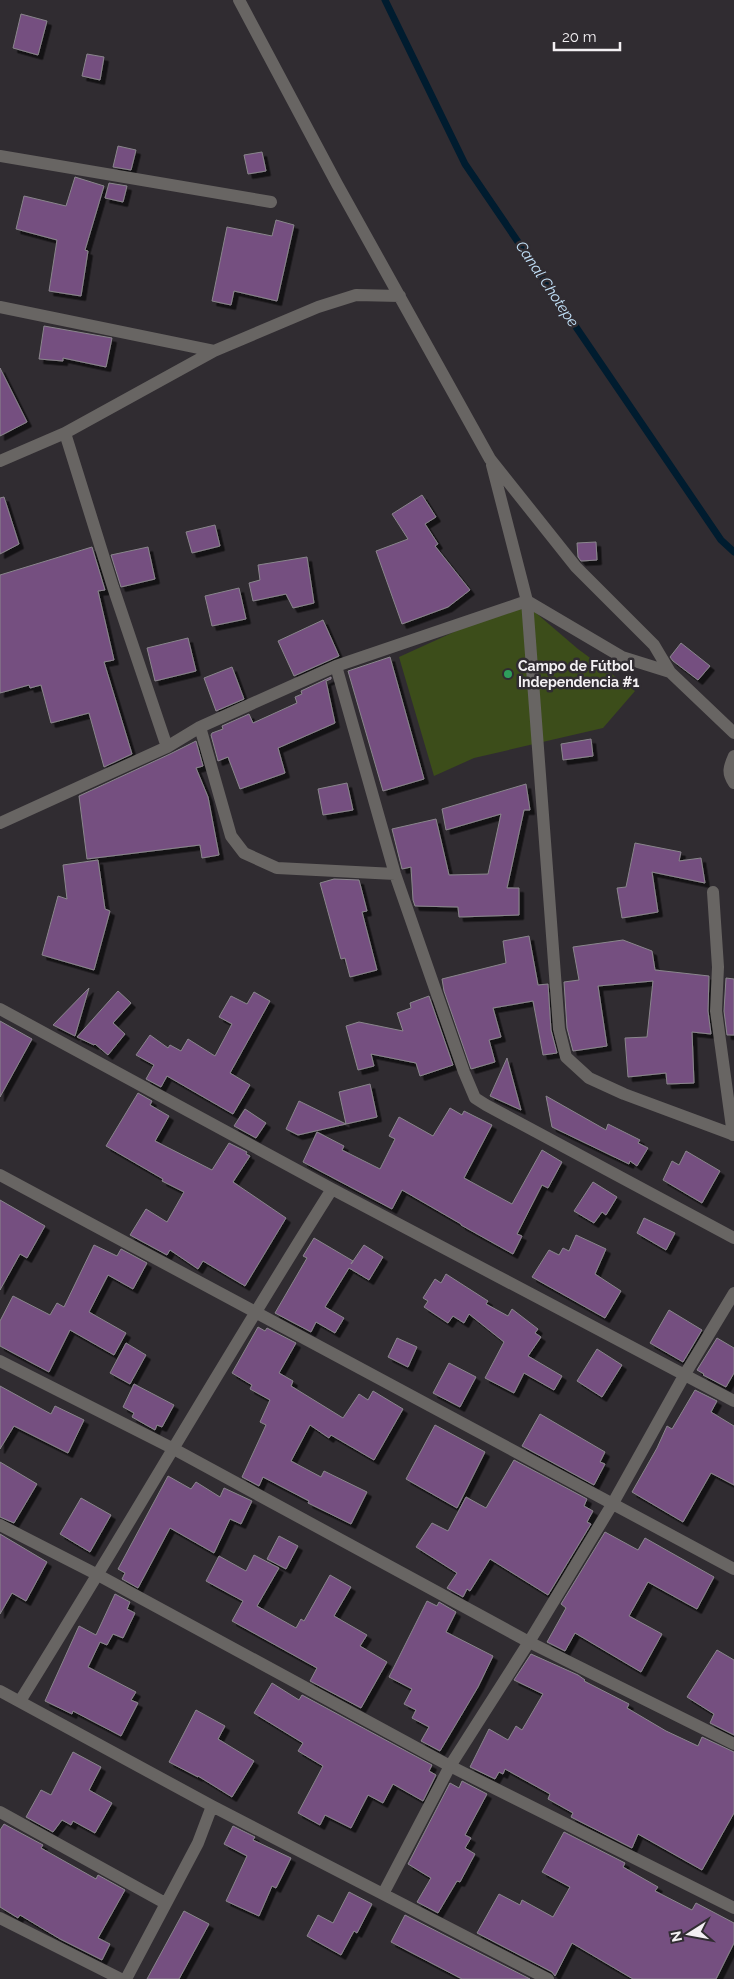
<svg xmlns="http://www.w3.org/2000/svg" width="734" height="1979" font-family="Raleway,sans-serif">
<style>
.green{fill:#3c4d1a}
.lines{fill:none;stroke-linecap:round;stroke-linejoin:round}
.stream{stroke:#001c2f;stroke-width:7}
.building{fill:#744f80;stroke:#8a868c;filter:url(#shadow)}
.minor{stroke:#686563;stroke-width:12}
.leisure-dot{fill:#2e9e5b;stroke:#302c31;stroke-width:2}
.labels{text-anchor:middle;stroke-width:5;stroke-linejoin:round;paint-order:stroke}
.poi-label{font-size:14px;font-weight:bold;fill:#f3f0f3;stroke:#302c31;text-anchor:start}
.water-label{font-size:15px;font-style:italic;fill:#c3e2fa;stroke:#302c31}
</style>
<defs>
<filter id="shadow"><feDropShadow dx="4.5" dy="4.5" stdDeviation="0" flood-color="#0009"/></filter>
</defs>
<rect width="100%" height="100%" fill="#302c31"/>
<path class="green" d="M522 601 578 649 635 691 603 728 474 758 434 776 399 657Z"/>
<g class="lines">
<path class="stream" d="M385 0 465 164 721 540 734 552"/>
</g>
<path class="building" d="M21 14 47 21 38 55 13 48Z
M87 54 104 57 100 80 82 76Z
M118 146 136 150 131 170 113 167Z
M262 152 266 171 248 174 244 155Z
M75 177 104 186 85 250 88 251 81 296 49 291 57 240 16 229 24 196 66 206Z
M109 183 127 186 123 202 105 198Z
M276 220 294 225 277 301 234 291 231 305 212 301 227 227 272 236Z
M44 326 112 338 106 367 63 358V361L39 359Z
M0 368 27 422 0 436Z
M422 495 436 517 425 524 438 544 435 546 470 590 448 607 402 624 376 551 408 539 392 514Z
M4 497 19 544 0 554V498Z
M215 525 220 546 192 553 186 532Z
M596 542 597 560 581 561 578 557 577 543Z
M92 547 105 590 98 591 114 660 104 662 132 754 104 767 89 713 51 723 41 685 30 688 29 685 0 693V575Z
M148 547 155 579 121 587 111 555Z
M307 557 314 603 293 608 286 594 253 601 249 583 260 580 258 565Z
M239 588 246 619 212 626 205 596Z
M323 620 339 656 294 676 278 641Z
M188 638 196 671 155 681 147 648Z
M681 643 710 666 698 680 673 661 670 657Z
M390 657 424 779 383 791 348 671Z
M232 667 244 699 216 711 204 678Z
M331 677V679L326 681 335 723 278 748 285 773 240 789 228 757 218 761 211 735 212 733 223 729 222 726 249 714 253 723 297 703 295 697 302 694 301 691Z
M591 739 593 756 563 760 561 744Z
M196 741 203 766 196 768 208 797 219 855 202 858 200 845 87 859 79 796 170 754Z
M347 783 353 810 323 815 318 789Z
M526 784 530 810H524L507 888H519V915L459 917 458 907 415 906 413 900 411 867 402 869 392 829 436 819 449 875 488 874 501 814 446 830 442 809Z
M635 843 681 852 679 861 701 858 705 883 652 872 658 912 622 918 617 888 626 887Z
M98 860 105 909 110 911 94 970 42 955 58 896 67 899 63 865Z
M334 879 359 880 367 911 362 912 377 970 350 977 345 958 341 959 320 883Z
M529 936 538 985 548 984 551 1030 557 1053 543 1055 533 1001 493 1008 501 1037 489 1040 495 1062 471 1069 444 991 442 979 506 963 503 941Z
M623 940 652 951 655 970 709 976 708 1011 711 1034 692 1032 694 1083 667 1084 666 1073 628 1077 625 1038 647 1037 653 981 598 986 607 1046 573 1051 567 1028 564 982 579 980 573 947Z
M726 978 734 979V1035H727L724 1011Z
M89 988 75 1036 53 1025Z
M118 991 131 1003 113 1023 125 1034 108 1055 95 1044 94 1045 77 1037Z
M254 992 270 1001 230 1073 250 1085 233 1114 167 1076 161 1087 146 1079 154 1065 136 1055 150 1035 168 1048 170 1045 181 1051 188 1039 215 1056 232 1024 219 1017 231 996 247 1004Z
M429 996 453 1065 420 1076 416 1063 371 1054 374 1066 358 1070 346 1026 359 1022 403 1031 397 1013 411 1008 410 1003Z
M0 1021 32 1039 0 1097Z
M507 1058 521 1110 490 1096Z
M370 1084 377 1117 346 1124 339 1092Z
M138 1093 152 1101 150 1105 169 1116 155 1141 212 1170 229 1143 247 1152 246 1154 250 1156 233 1182 286 1218 245 1286 203 1261 198 1269 170 1250 167 1255 130 1235 146 1209 167 1222 184 1192 162 1181 163 1179 106 1146Z
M546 1096 606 1130 608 1124 640 1140 638 1143 648 1148 637 1166 630 1161 629 1164 552 1127Z
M299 1101 346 1124 298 1135 286 1129Z
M450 1108 462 1115 464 1111 492 1125 464 1178 512 1204 542 1150 562 1162 548 1188 542 1185 517 1234 522 1236 513 1254 461 1225V1224L402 1190 392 1209 303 1162 317 1132 344 1146 342 1150 380 1169 395 1139 389 1136 399 1117 433 1136Z
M245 1109 266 1123 256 1138 234 1126Z
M686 1151 720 1171 702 1203 663 1180 672 1161 679 1165Z
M593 1182 617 1197 606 1215 602 1212 594 1223 574 1211Z
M0 1200 45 1226 27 1258 20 1254 0 1290Z
M644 1218 675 1233 666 1250 637 1233Z
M576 1235 606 1249 595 1274 621 1291 605 1318 532 1277 549 1250 559 1255 563 1248 569 1251Z
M314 1238 353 1261 351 1264 364 1245 383 1257 369 1280 349 1268 325 1307 344 1318 335 1333 316 1322 311 1332 275 1313 307 1258 303 1256Z
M94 1245 117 1256 121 1249 147 1263 133 1289 108 1275 89 1312 126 1333 114 1355 70 1330 49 1372 0 1346V1321L13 1296 50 1315 57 1303 64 1307Z
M446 1274 488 1301 486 1304 508 1316 512 1309 538 1329 535 1333 541 1337 528 1356 562 1376 554 1390 524 1373 514 1393 485 1378 504 1342 469 1314 464 1323 453 1316 448 1323 424 1307 428 1301 423 1298 435 1279 441 1283Z
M669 1310 702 1330 683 1362 650 1343Z
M258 1327 265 1331 267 1328 296 1343 279 1373 293 1381 291 1386 343 1418 359 1394 368 1400 373 1391 403 1409 374 1460 331 1435 329 1438 310 1425 291 1461 321 1477 324 1471 367 1492 351 1524 308 1503 309 1501 263 1477 259 1486 242 1477 266 1425 260 1422 270 1400 250 1389 252 1385 232 1373Z
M397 1338 417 1347 408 1367 388 1357Z
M717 1338 734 1348V1373L726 1387 703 1375 704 1374 697 1370Z
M126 1343 146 1355 130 1384 110 1373Z
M597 1349 622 1365 602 1397 577 1381Z
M449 1363 476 1377 460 1407 433 1393Z
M134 1384 174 1405 162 1427 157 1425 155 1430 132 1417 134 1413 123 1407Z
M0 1386 51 1414 55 1406 84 1420 68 1453 14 1426 0 1449Z
M695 1390 717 1401 711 1412 734 1426V1485L711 1473 683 1522 632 1492 657 1448 667 1426 672 1429Z
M540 1414 605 1452 600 1462 605 1464 594 1485 522 1446Z
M435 1425 485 1452 457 1508 406 1479Z
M514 1460 587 1499 584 1506 593 1511 587 1522 591 1524 548 1595 490 1559 470 1591 467 1589 463 1597 447 1588 457 1573 416 1547 432 1523 448 1531 466 1497 486 1508Z
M0 1462 37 1484 14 1523 0 1517Z
M168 1476 191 1489 196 1482 220 1497 224 1488 252 1501 241 1524 230 1519 214 1553 170 1528 138 1588 122 1579 125 1573 118 1569Z
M81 1498 111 1515 90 1552 60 1534Z
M605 1532 638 1550 645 1538 714 1577 697 1609 648 1582 629 1616 662 1634 641 1672 575 1633 565 1651 547 1642 566 1608 561 1604Z
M0 1534 47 1562 26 1601 12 1593 0 1614Z
M279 1536 298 1546 286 1569 267 1559Z
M254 1555 279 1568 257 1606 296 1628 301 1619 304 1621 330 1575 351 1587 334 1616 367 1635 360 1646 387 1662 361 1708 310 1681 317 1668 232 1621 243 1601 206 1581 219 1556 246 1571Z
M115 1594 130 1602 127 1609 135 1613 123 1638 113 1634 107 1645 100 1642 88 1667 136 1692 131 1700 138 1703 121 1736 73 1711 72 1714 45 1701 79 1626 96 1635Z
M427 1601 437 1606 439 1602 456 1612 446 1632 493 1656 478 1687 440 1751 421 1741 429 1727 412 1718 416 1710 404 1704 412 1689 389 1677Z
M717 1650 734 1660V1735L710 1723 714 1714 687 1697Z
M531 1654 578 1675 585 1680 584 1681 629 1704 627 1708 666 1731 698 1746 702 1737 734 1752V1813L702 1870 638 1834 632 1848 571 1817 573 1813 548 1799 550 1794 505 1769 503 1774 499 1772 495 1779 470 1767 489 1729 508 1740 516 1726 522 1730 543 1694 514 1680Z
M272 1683 299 1700 302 1695 432 1765 429 1771 436 1775 423 1801 393 1784 383 1803 368 1795 351 1828 325 1815 320 1825 298 1813 323 1766 298 1751 303 1743 254 1713Z
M196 1710 225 1726 218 1739 254 1761 232 1797 198 1776V1777L169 1762Z
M73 1752 101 1767 89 1790 112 1803 95 1833 73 1821 71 1825 62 1820 53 1832 26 1817 41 1790 51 1795Z
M462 1781 487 1794 465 1835 471 1838 465 1848 475 1854 460 1882 457 1881 438 1913 417 1902 431 1878 408 1864 450 1783 459 1788Z
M4 1824 43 1845 41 1848 96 1879 98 1875 125 1890 98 1938 110 1944 102 1960 60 1939 20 1915 18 1918 0 1907V1830Z
M233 1826 255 1837 253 1840 291 1858 276 1888 272 1886 259 1916 226 1901 247 1856 224 1844Z
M564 1832 625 1863 623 1867 658 1887 655 1891 692 1910 696 1903 734 1923V1943L716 1979H633L572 1943 555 1976 552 1972 477 1933 499 1894 520 1905 522 1900 553 1917 570 1887 542 1872Z
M349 1892 372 1904 357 1933 354 1931 341 1955 307 1936 318 1915 333 1923Z
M184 1911 209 1924 179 1979H147Z
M405 1915 530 1979H462L391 1942Z"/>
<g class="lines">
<path class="minor" d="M239 0 337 184 490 459 576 567 654 645 670 672 734 733
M0 156 271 202
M0 307 214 351
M65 433 113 587 167 747
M0 461 65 433 214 351 318 307 356 295 400 296
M492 465 527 601 559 1029 566 1057 589 1078 624 1094 734 1135
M336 666 395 874 464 1072 475 1098 486 1105 734 1238
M200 727 231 836 244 853 277 868 395 874
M734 756C729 767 727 773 734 783
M0 823 167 747 200 727 336 666 527 601 622 657 670 672
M713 892 718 967 716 1011 733 1135
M0 1009 332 1189 734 1401
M0 1175 734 1569
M0 1361 172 1448 529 1642 734 1744
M0 1525 98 1575 450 1766 734 1908
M0 1691 212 1806 548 1979
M20 1701C126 1531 225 1358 332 1189
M0 1812 165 1903
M383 1894 450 1766 529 1642 613 1503 685 1374 734 1293
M0 1918 121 1979
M126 1979 198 1843 212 1806"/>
</g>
<circle class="leisure-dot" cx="508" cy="674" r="5"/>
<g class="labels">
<g class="poi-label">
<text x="518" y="671">Campo de Fútbol<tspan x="518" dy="16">Independencia #1</tspan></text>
</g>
<g class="water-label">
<text transform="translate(547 284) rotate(56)" y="5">Canal Chotepe</text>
</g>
</g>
<g transform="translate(689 1934) rotate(259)" stroke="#302c31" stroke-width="4" paint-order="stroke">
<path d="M0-4L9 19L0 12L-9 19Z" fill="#f3f0f3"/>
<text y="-8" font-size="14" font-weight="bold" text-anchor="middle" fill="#f3f0f3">N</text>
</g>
<path d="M554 42v8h66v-8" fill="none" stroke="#f3f0f3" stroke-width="2.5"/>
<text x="562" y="42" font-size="15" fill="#f3f0f3" stroke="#302c31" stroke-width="4" paint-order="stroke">20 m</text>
</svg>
